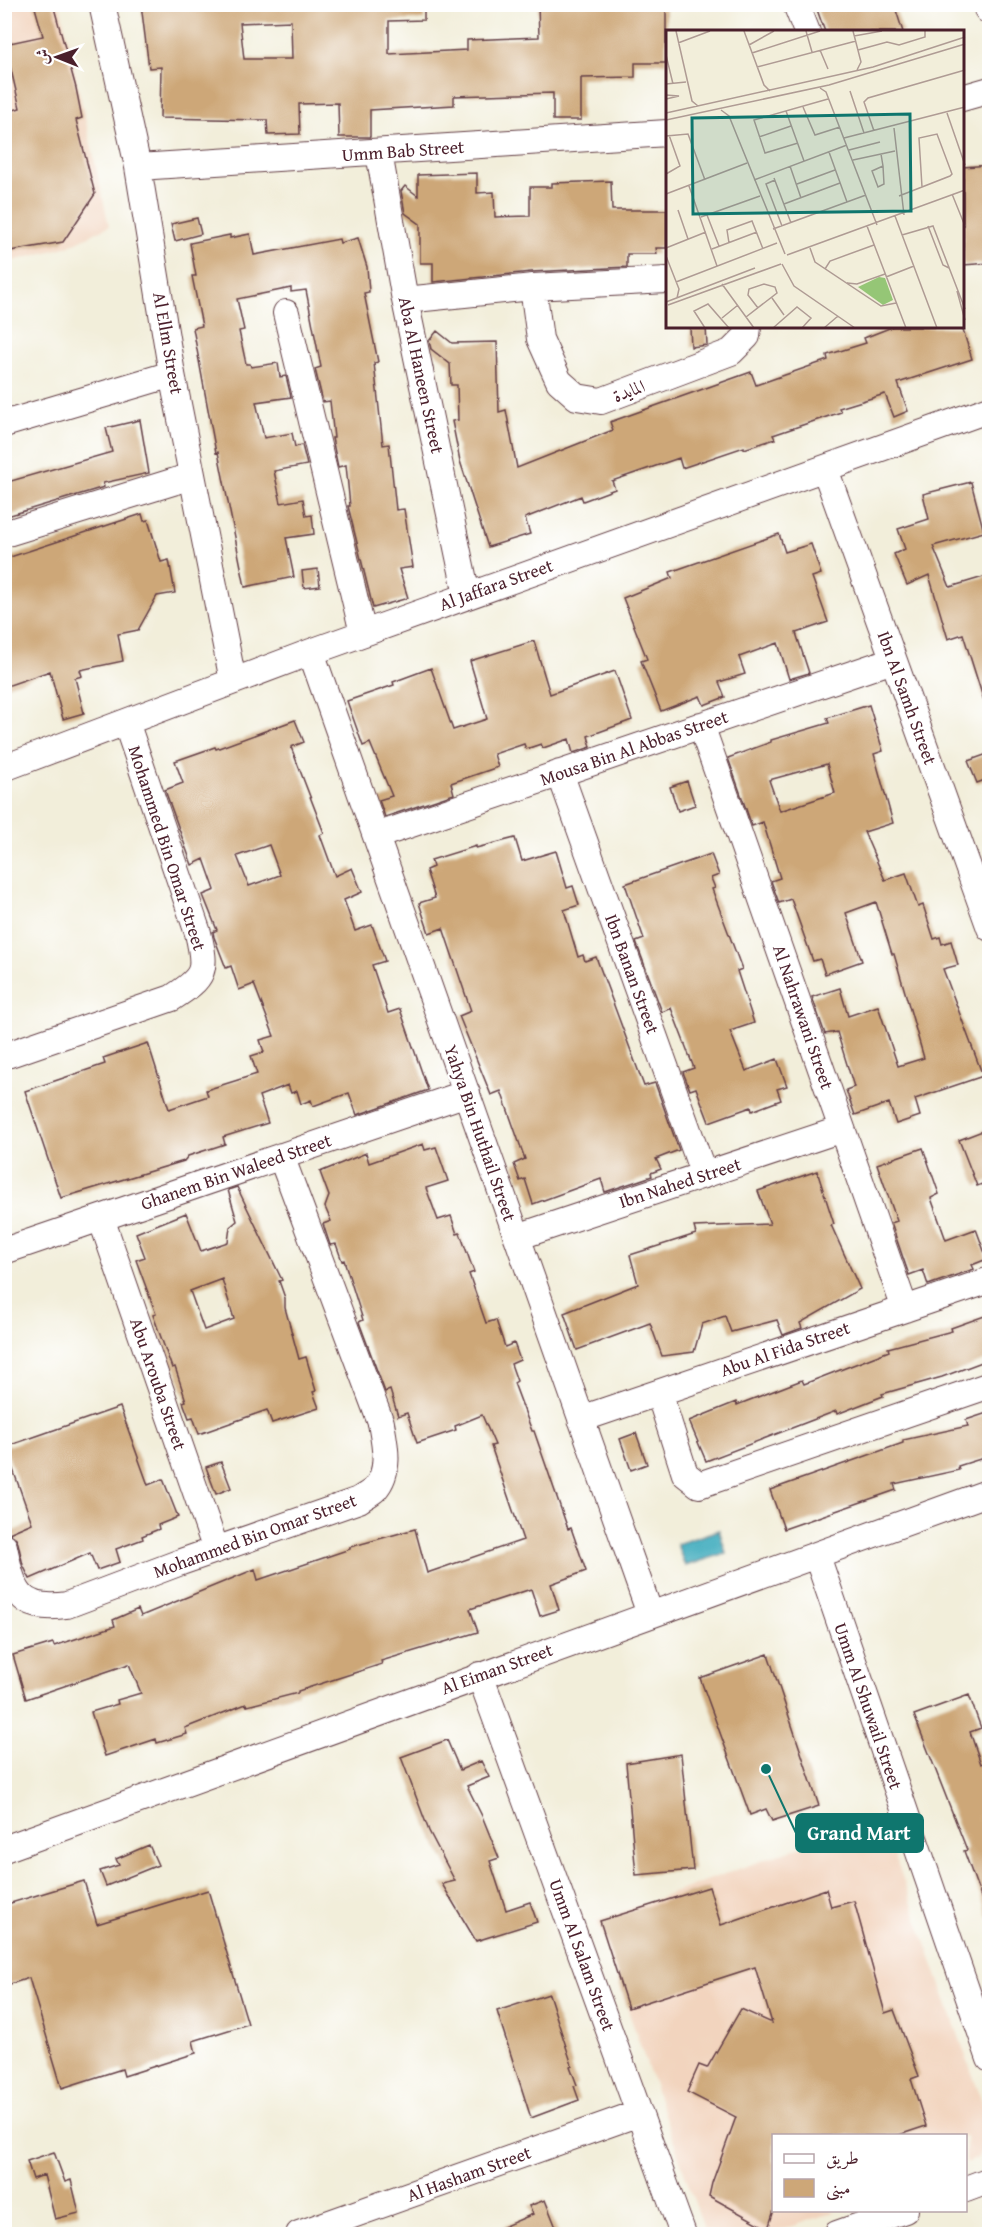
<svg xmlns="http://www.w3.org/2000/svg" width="994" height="2239" font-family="'Gentium Book Plus',Amiri,serif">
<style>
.built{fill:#f2d4be}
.water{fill:#3facbd;stroke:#446674;stroke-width:1.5}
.building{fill:#cda778;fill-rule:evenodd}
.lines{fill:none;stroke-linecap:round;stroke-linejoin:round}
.minor-casing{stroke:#633e45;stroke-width:28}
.tertiary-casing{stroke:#633e45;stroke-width:34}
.minor{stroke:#fff;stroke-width:26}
.tertiary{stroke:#fff;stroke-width:32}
.labels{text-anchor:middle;stroke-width:4.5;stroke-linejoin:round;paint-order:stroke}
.street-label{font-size:18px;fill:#4a1f2b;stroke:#fff}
.inset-road{fill:none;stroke:#af9b94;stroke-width:1.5}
.view{fill:#0f766e;fill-opacity:0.15;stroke:#0f766e;stroke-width:3}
.inset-edge{fill:none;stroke:#4a1f2b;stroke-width:3}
.leader{fill:none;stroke:#0f766e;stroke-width:2}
.callout-dot{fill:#0f766e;stroke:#fff;stroke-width:2}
.callout{fill:#0f766e;stroke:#0f766e;stroke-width:2}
.callout-label{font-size:20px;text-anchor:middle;font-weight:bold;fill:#fff}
</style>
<rect width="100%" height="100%" fill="#fff"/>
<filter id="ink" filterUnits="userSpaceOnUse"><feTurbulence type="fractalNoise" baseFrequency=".0167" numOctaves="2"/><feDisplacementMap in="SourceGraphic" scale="12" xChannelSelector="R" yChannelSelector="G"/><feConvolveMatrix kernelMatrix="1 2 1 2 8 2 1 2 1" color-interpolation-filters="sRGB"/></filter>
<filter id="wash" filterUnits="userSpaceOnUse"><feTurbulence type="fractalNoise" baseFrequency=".008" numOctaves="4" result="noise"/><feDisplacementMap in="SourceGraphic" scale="24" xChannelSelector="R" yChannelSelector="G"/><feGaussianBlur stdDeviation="1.35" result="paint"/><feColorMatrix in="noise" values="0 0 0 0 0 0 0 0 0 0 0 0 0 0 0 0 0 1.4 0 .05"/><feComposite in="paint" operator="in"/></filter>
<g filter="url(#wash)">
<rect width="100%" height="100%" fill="#f2eeda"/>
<path class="built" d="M5 5H60L109 226 69 246 5 263Z
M881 1817 989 2121V2131L978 2158 966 2163V2136H774V2210L836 2211 771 2234H717L704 2229 597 1921Z"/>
<path class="water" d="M719 1530 726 1553 685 1566 677 1544Z"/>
<g id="blocks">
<path class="building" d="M34 4H53L76 88 82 118 76 120 95 194 63 242 4 252V113L20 108 5 44 43 36Z
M141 4H424V20L389 21V54L467 50V40L539 37 538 4H666V63H635V77L581 78V120H553V93L454 96V105L370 110V137H339L338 103 299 104 300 134 268 135 267 120 160 118 161 67 149 68ZM291 21 292 59H244L240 23Z
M815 4H894L903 32H825Z
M990 165V263L963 265V167Z
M477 173V193L494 192 495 217 530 216V187H552V183L611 181 612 210H667V248H656L657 254H627V267L531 272 433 282V263H420V224L405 213 401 191 405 186 418 196V175Z
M197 218 201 234 175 241 171 224Z
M250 234 254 255 339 239 340 243 358 238 367 267 369 292 364 293 378 362 374 363 383 445 389 444 396 510 404 509 413 567 399 569 408 598 373 608 348 506H350L346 465 338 467 332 438H334L330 401 323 402 315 369 321 367 306 290 291 292V288L237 299 244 330 239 331 246 364H250L251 367 278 363 280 377 286 376 291 397 256 402 264 438 292 433 295 447 302 445 307 465 274 471 281 503 303 499 306 516 312 515 314 534 286 538 294 577 245 587 218 452 216 453 193 328 202 326 192 276H196L190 243 230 235V238Z
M690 327H706L707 345 691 347Z
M892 327H962L972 359 898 383 908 411 894 417 885 394 839 408 841 412 773 435 775 439 744 449V447L682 468 679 458 612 481 615 489 583 501 581 496 525 518 530 534 488 547 460 461 452 421 458 420 457 385H451L450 364 431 349 429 341 437 331 452 343 497 342 499 412 506 410 517 468 613 430 610 422 751 372 756 385 828 360 827 355 866 343 864 338Z
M140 420 149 473 103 483 104 487 4 517V483L112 452 106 428Z
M971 482 984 532 933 546 950 587 990 575V706L986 707 963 634 948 639 929 575 907 585 894 554 905 549 898 529 929 519 923 494Z
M142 514 144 521 148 520 161 562 169 560 175 593 157 596 138 630 118 634 123 661 80 670 82 676 75 678 84 713 63 719 50 671 4 687V559Z
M779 534 785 552 811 544 821 574 812 577 828 622 796 633 809 673 789 679 778 643 739 657 745 674 719 682 725 697 704 705 700 696 661 711 641 661 647 659 623 598 672 578 670 572Z
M318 569 320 586 304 588 302 571Z
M534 641 550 694 615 671 632 720 588 736 591 747 573 753 569 739 543 748 541 744 526 749 524 744 494 754 498 767 451 783 454 794 385 817 379 800 392 796 370 743 363 746 347 701 394 685 393 682 431 668 453 730 487 719 470 661Z
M869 705 883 751 874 754 893 823 864 832 885 880 906 873 918 907 923 905 934 939 940 937 942 944 951 941 958 965 943 969 983 1076 915 1099 920 1116 896 1124 889 1103 855 1115 846 1090 854 1087 837 1032 825 1034 812 997 840 988 848 1016 878 1006 898 1066 924 1058 894 954H892L876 902 846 913 862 961 825 974 820 959 813 961 791 899 779 903 771 881 780 878 763 822 752 826 728 758 771 742V740L829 723 827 718ZM827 764 835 793 780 811 769 780Z
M295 720 304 742 291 747 324 833 320 835 335 876 352 868 362 892 344 900 355 931 372 925 385 961 372 965 388 1013 400 1009 428 1090 357 1115 349 1093 313 1106 311 1100 301 1104 297 1091 291 1093 288 1085 259 1096 268 1123 223 1137 225 1144 188 1156 184 1161 61 1198 25 1091 105 1064 103 1058 148 1043 169 1109 208 1096 206 1090 257 1074 251 1056 264 1052 260 1040 274 1036 254 984 239 990 231 966 226 968 214 937 213 932 217 930 203 895 215 890 204 859 192 865 165 790 183 783 175 761 215 747 216 749ZM269 845 280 875 249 886 237 856Z
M990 753V778L977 783 968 761Z
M687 781 695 805 678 811 670 787Z
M515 838 522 861 556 851 567 888 573 886 579 905 564 910 578 957 583 955 585 961 596 957 644 1086 655 1083 679 1150 656 1159 661 1169 651 1173 652 1176 605 1192 601 1179 533 1204 525 1179 520 1181 514 1164 525 1159 501 1091 491 1095 459 1016 471 1011 443 928 429 933 419 903 435 898 426 870 433 867 431 860 476 846V848Z
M711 854 719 875 711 878 715 888 712 889 742 969 737 971 754 1023 730 1031 746 1071 777 1059 787 1086 777 1089 781 1100 752 1111 751 1107 709 1122 696 1088 690 1090 683 1072 694 1068 671 1008 662 1012 636 942 644 939 625 884Z
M990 1128V1181L977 1186 959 1140Z
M423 1144 425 1150 436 1147 448 1181 426 1188 438 1220 451 1216 457 1234 460 1233 474 1272 469 1274 486 1323 496 1320 505 1347 514 1343 520 1360 511 1364 517 1381 514 1383 532 1431H534L568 1529 571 1528 586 1571 551 1584 559 1610 540 1616 531 1589 470 1609 478 1632 381 1661 382 1664 298 1691V1693L247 1706 246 1704 185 1728 187 1734 157 1743 156 1739 105 1756 91 1712 118 1704 117 1700 141 1693 129 1664 26 1699 13 1655 53 1643 54 1646 115 1626 113 1620 138 1609 141 1616 255 1569 258 1580 350 1549V1547L415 1529 427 1573 523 1540 491 1446 495 1445 482 1415 455 1426 456 1430 417 1443 407 1413 398 1416 390 1390 385 1392 359 1322 363 1320 344 1260 342 1261 336 1244 330 1245 323 1224 331 1221 325 1207 329 1196 320 1172 366 1153 369 1163Z
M923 1148 939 1194 931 1198 946 1240 976 1229 987 1259 972 1265 974 1269 928 1285 923 1270 909 1275 891 1223 897 1221 877 1164Z
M817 1171 834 1224 831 1225 860 1289 800 1323 802 1328 783 1335 777 1320 731 1332 725 1316 702 1324 694 1352 662 1356 650 1323 577 1350 564 1313 638 1284 630 1255 696 1234 694 1227 770 1224 758 1191Z
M237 1187 282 1280 279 1281 285 1298V1308L299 1359 306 1357 316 1391 313 1392 319 1408 272 1423 267 1410 199 1434 193 1417 189 1418 183 1402 186 1401 175 1367 172 1368 153 1315 156 1314 136 1260 145 1257 136 1233 186 1213 201 1251 228 1242 230 1227 237 1221 228 1190ZM222 1279 234 1319 204 1330 190 1291Z
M990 1314V1359L942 1377 882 1394 883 1396 837 1414 836 1411 706 1461 689 1421 736 1402 737 1405 802 1380 804 1384 889 1351 888 1348 952 1331 951 1328Z
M120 1407 148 1485 163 1479 178 1517 158 1525 159 1529 142 1536 143 1539 116 1549 120 1562 97 1570 90 1553 30 1579 23 1565 18 1543 15 1537 9 1533 32 1523 5 1447Z
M990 1412V1456L958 1466 959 1470 894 1484 896 1490 784 1529 770 1490 903 1443V1440L968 1426 966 1420Z
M636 1433 647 1464 631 1470 620 1439Z
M221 1462 231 1488 216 1494 206 1467Z
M768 1654 819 1806 772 1821 766 1809 750 1815 700 1678Z
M969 1695 981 1728 970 1732 981 1764 984 1763 990 1777V1915L988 1916 964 1851 967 1850 914 1715Z
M447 1740 460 1770 481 1761 489 1777 467 1786 482 1816 499 1858 490 1861 506 1910 530 1902 537 1922 476 1941 442 1884 455 1881 429 1831 401 1757Z
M681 1754 693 1870 636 1875 626 1763Z
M149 1845 158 1865 106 1886 100 1871 119 1865 116 1859Z
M84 1881 97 1924 208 1890 248 2024 193 2041 196 2053 124 2076 122 2069 62 2088 29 1978 4 1986V1905Z
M709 1887 721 1925 826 1889 831 1907 854 1901 885 2013 894 2010 919 2076 911 2079 926 2126 896 2136H774V2210L768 2229 709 2196 712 2183 736 2117 687 2092 699 2065 707 2068 741 2009 772 2023 755 1967 628 2008 600 1921Z
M549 1994 572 2065 570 2066 577 2085 574 2086 579 2100 531 2118 497 2011Z
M54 2152 65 2182 71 2180 79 2213 55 2219 44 2175 33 2179 27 2161Z
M545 2200 559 2235H484L533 2214 529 2206Z"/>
</g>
</g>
<g filter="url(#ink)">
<use href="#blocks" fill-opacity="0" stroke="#633e45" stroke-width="1.5"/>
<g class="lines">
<g class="minor-casing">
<path id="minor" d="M102 4 138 167 172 374 233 681
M796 4 807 32
M962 98 990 90
M379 153 405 300 467 595
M138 167 667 133
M533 287 540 339 559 381 577 397 601 401 731 352 747 336 748 327
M405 300 533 287 667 280
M286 313 363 633
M4 424 172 374
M825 469 990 928
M4 534 192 476
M311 652 650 1614
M701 725 905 1309
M4 768 311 652 990 409
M560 773 704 1175
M376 836 893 660
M4 1056 172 998C205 977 207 971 198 933L126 722
M101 1218 216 1550
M517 1237 842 1129
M4 1251 467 1093
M659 1393 685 1474 699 1485 990 1385
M581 1419 990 1280
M4 1547C13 1589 17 1612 67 1605L181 1562 359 1500C363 1497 371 1493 375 1489 391 1471 385 1445 381 1423L281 1156
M817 1556 990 2059
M480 1675 683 2234
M4 1849 990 1492
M966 2189 990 2180
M299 2234 639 2113
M837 2234 905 2210"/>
</g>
<g class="tertiary-casing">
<path id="tertiary" d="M988 4 990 8"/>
</g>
<use href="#minor" class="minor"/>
<use href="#tertiary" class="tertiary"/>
</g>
</g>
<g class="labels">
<g class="street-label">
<text transform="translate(403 151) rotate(-4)" y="6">Umm Bab Street</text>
<text transform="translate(168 343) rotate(80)" y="6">Al Ellm Street</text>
<text transform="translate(421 375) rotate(78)" y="6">Aba Al Haneen Street</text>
<text transform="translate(629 391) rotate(-21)" y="6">المايدة</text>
<text transform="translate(496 585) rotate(-20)" y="6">Al Jaffara Street</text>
<text transform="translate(907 698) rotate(70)" y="6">Ibn Al Samh Street</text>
<text transform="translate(634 748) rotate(-19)" y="6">Mousa Bin Al Abbas Street</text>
<text transform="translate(167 848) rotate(72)" y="6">Mohammed Bin Omar Street</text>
<text transform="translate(632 974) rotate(70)" y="6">Ibn Banan Street</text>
<text transform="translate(803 1017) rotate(71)" y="6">Al Nahrawani Street</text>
<text transform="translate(480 1133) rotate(71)" y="6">Yahya Bin Huthail Street</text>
<text transform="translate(236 1172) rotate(-19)" y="6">Ghanem Bin Waleed Street</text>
<text transform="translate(680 1183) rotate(-18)" y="6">Ibn Nahed Street</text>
<text transform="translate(785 1349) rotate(-19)" y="6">Abu Al Fida Street</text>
<text transform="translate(158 1384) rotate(71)" y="6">Abu Arouba Street</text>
<text transform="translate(255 1536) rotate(-20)" y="6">Mohammed Bin Omar Street</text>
<text transform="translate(497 1669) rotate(-20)" y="6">Al Eiman Street</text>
<text transform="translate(868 1706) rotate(71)" y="6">Umm Al Shuwail Street</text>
<text transform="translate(582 1955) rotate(70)" y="6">Umm Al Salam Street</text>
<text transform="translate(469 2174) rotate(-20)" y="6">Al Hasham Street</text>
</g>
</g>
<g transform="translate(666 30)">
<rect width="298" height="298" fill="#f2eeda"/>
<path d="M213 247 219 248 227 270 217 275 192 257Z" fill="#95c676"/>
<path class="inset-road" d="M10 1 26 71 32 76M78 1 98 55 104 61M140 1 146 22M187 1 195 32 191 40M188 6 216 1M12 13 44 1M83 15 108 1M154 20 162 39M192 20 221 12 233 15 259 7V1M86 23 154 1M0 25 7 54M91 37 190 11M0 54 20 52M154 58 160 62 211 195M184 61 198 103M0 65 13 66 0 69M137 77 149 105 174 97M55 80 63 86 119 224M120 81 138 131M0 83 207 37 299 7M281 83 299 135M0 90 163 55 299 14M228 98 238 185M208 101 198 72 202 68 299 40M0 106 22 104 39 150M93 107 125 96M178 108 299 77M132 113 99 123 88 90 162 69M183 120 214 112M163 122 181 172M215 124 217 136 218 154 212 157 206 141 217 136M187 130 229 121M124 136 135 168M0 144 14 136 3 105M108 148 125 193M88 150 181 115M109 150 100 154 116 196M131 154 169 140M23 156 51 236M0 164 81 133M286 164 299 196M233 166 284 146 286 144 271 104 253 108 256 157M118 174 174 153M12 180 22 209M41 185 53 216M229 186 271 298M35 187 94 166M201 196 240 298M262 196 277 235 283 238M107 199 200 165M236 205 267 196 299 279M63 213 61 200 86 191 97 219M0 218 40 202M144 218 149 232 215 276 230 273M46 219 91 202M121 225 299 160M0 226 13 259 11 268M116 234 128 256 189 298M159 239 164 231 208 215M220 247 248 236M10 252 111 213M181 253 191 254 219 244M56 254 88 298M291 261 299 290M106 268 118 285M0 272 89 238M2 275 115 234M80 287 111 263 109 257 98 254 83 259 82 265 92 278M56 288 72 275M39 298 28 281 42 274 63 298M107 298 131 277 145 288 136 298M158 298 172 286"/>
<path class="view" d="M244 84 245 181 27 184 26 88Z"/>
<rect width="298" height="298" class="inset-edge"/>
</g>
<path class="leader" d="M766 1769L796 1833"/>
<circle class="callout-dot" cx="766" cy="1769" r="6"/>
<rect class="callout" x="796" y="1814" width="127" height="38" rx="6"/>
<g class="callout-label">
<text x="859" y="1840">Grand Mart</text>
</g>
<rect width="994" height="2239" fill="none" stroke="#fff" stroke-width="24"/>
<rect x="772" y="2134" width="195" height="78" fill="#ffffff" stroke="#b7a5aa" stroke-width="1.5"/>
<rect x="784" y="2154" width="30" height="9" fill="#ffffff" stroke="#b7a5aa" stroke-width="1.5"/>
<text x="826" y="2164" font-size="18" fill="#4a1f2b">طريق</text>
<rect x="784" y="2179" width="30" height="18" fill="#cda778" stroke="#b7a5aa" stroke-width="1.5"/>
<text x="826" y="2194" font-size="18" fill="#4a1f2b">مبنى</text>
<g transform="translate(57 57) rotate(271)" stroke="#ffffff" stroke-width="4.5" paint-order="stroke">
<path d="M0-4.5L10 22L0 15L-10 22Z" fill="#4a1f2b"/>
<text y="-9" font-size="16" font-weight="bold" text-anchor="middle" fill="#4a1f2b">ش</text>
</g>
</svg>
